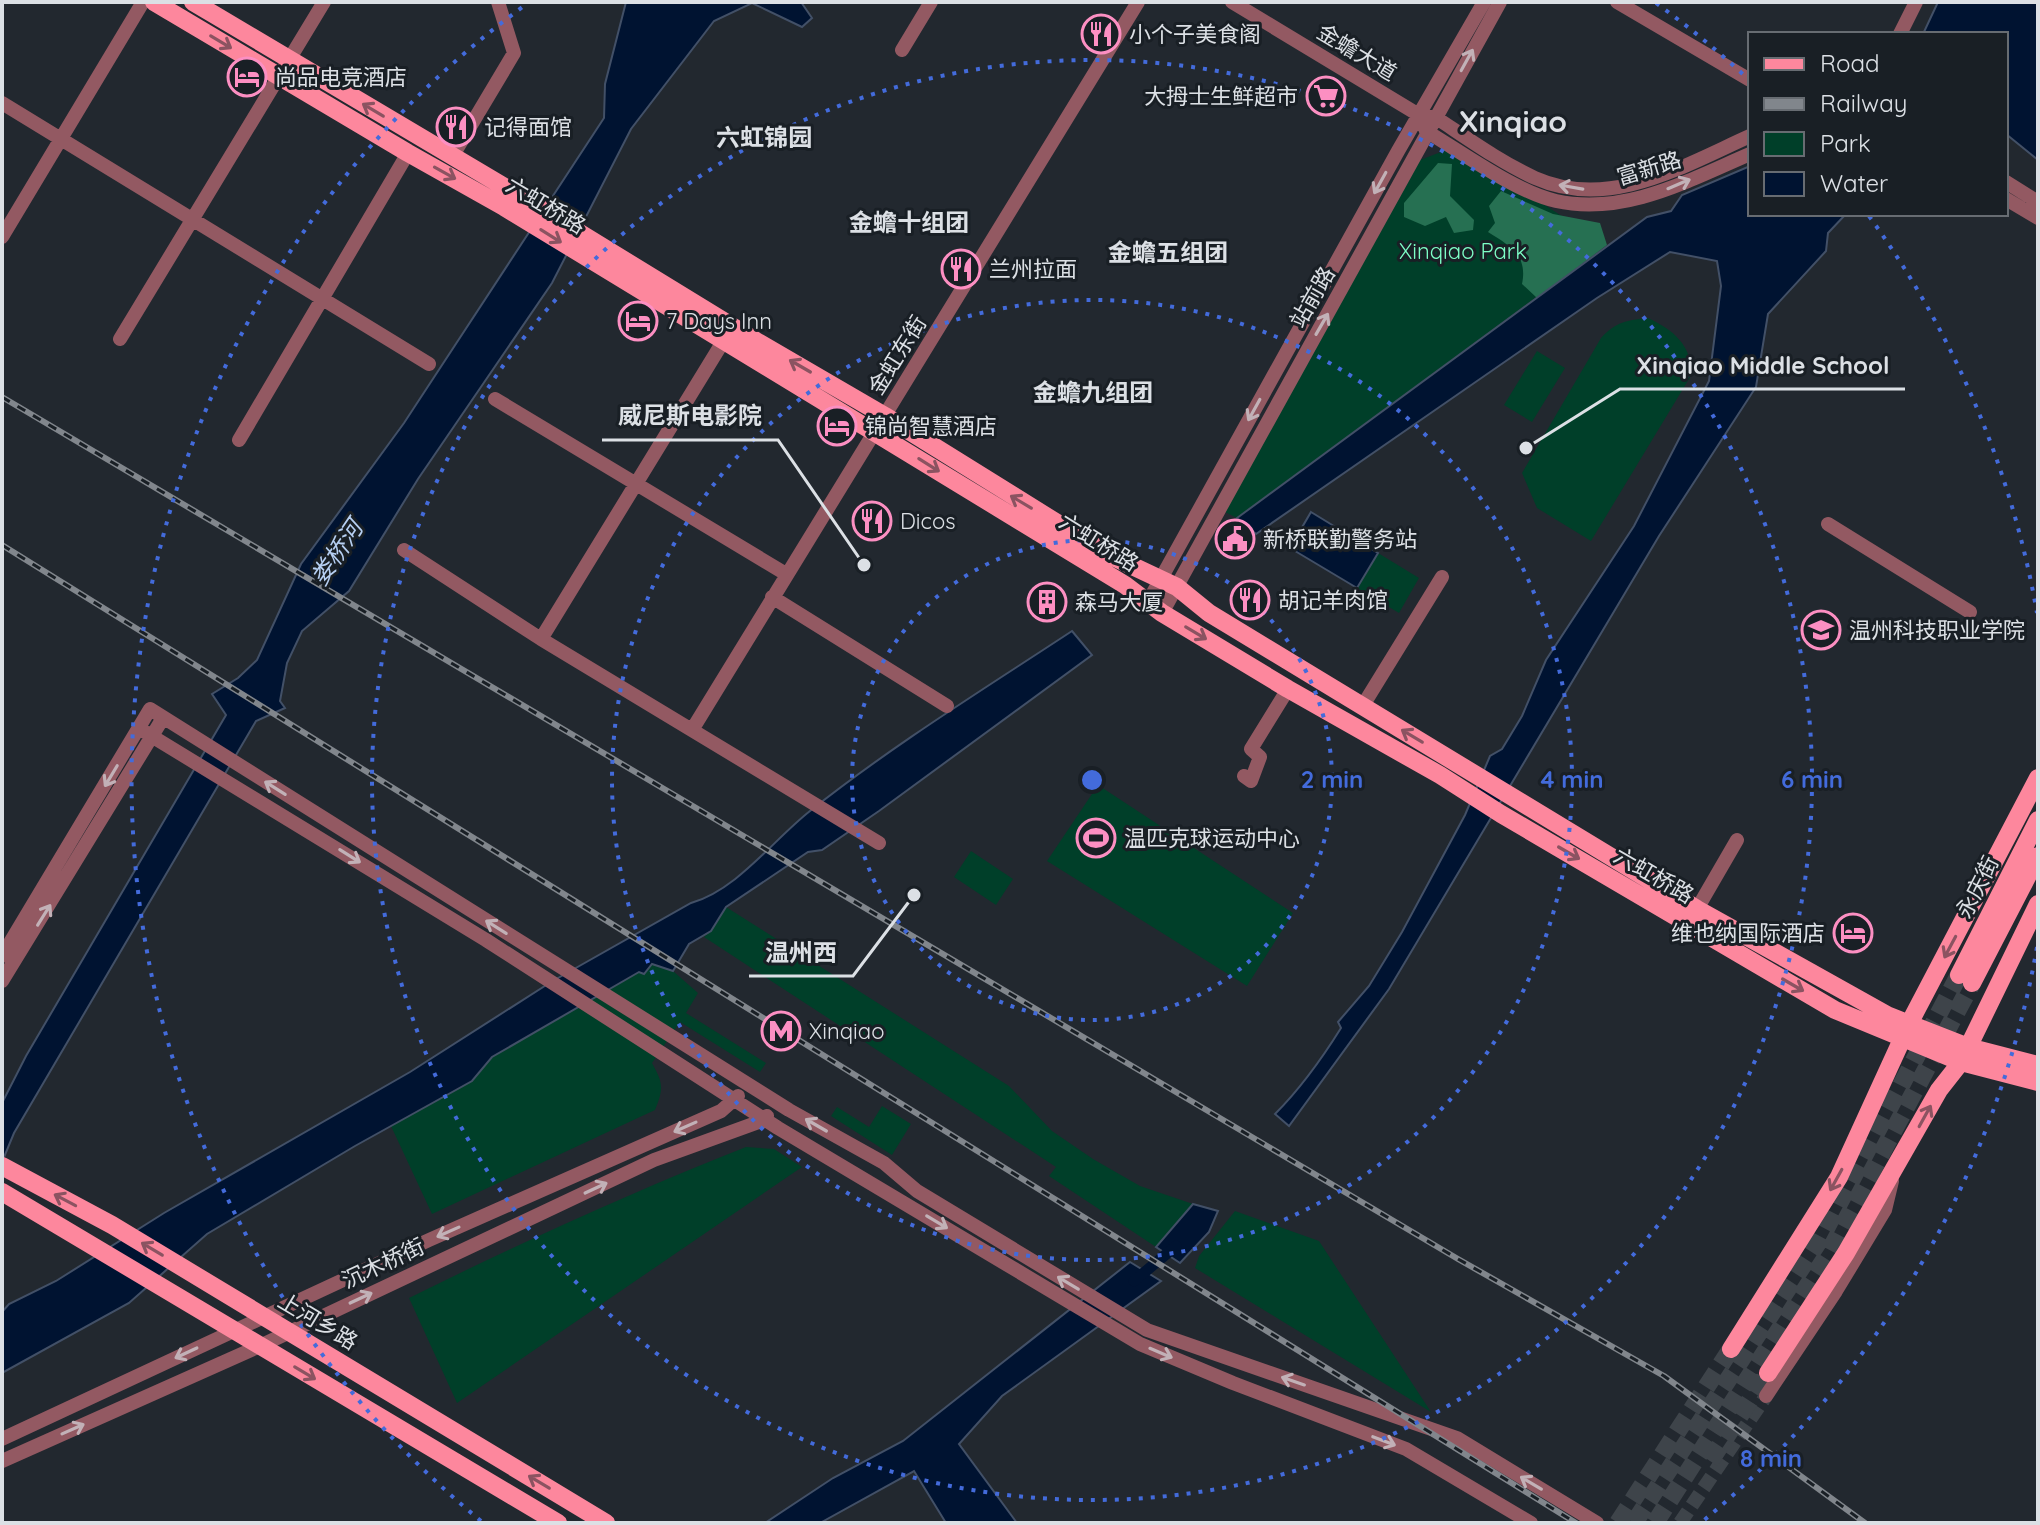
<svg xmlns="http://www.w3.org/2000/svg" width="2040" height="1525" font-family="Quicksand,'Noto Sans SC',sans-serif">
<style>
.green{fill:#003f29}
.forest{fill:#267052}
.water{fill:#001331;stroke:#425067;stroke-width:2}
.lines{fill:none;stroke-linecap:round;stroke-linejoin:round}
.canal{stroke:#001331;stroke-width:11}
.minor-tunnel{stroke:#3e444a;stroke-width:14;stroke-dasharray:14 7;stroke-linecap:butt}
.major-tunnel{stroke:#3e444a;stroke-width:18;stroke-dasharray:18 9;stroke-linecap:butt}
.minor{stroke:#935962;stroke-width:14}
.major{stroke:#fd879d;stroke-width:18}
.rail-casing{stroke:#81868c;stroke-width:6}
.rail{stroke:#191f25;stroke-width:3;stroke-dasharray:9;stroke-linecap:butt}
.oneway{stroke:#8b5361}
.oneway2{stroke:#c2b1b7}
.ring{fill:none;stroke:#436bdb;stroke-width:4;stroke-dasharray:4 8}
.labels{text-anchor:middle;stroke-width:6;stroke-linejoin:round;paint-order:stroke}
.poi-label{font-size:22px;fill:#dce0e5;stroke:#191f25;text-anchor:start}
.street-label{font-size:22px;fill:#dce0e5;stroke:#191f25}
.park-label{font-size:22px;fill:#7dfec6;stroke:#191f25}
.neighbourhood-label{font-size:24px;font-weight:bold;fill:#dce0e5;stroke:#191f25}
.water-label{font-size:24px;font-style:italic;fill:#b6cff2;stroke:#191f25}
.district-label{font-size:30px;font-weight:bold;fill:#dce0e5;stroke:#191f25}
.centre{fill:#436bdb;stroke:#191f25;stroke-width:4}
.ring-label{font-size:24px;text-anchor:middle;font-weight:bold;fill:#436bdb;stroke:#191f25;stroke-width:6;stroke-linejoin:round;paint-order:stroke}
.leader{fill:none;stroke:#dce0e5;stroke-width:3}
.callout-dot{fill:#dce0e5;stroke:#191f25;stroke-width:3}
.callout-label{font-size:24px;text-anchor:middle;font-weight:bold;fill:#dce0e5;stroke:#191f25;stroke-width:6;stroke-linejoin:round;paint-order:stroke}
</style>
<rect width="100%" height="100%" fill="#22282f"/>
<path class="green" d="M1454 147 1607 245 1237 518 1225 512 1420 160Z
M1648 318C1674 330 1691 345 1692 374L1591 541 1537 508 1522 473 1601 338C1615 322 1628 320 1648 318Z
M1537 351 1565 368 1532 422 1504 405Z
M1311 512 1419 578 1399 613 1290 548Z
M1098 785 1293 913 1247 986 1047 861Z
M971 851 1013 879 996 905 954 877Z
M726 907 1009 1086 1052 1131 1093 1159 1140 1186 1193 1204 1156 1247 1049 1176 1056 1167 704 937 711 931Z
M652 963 673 971 698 993 686 1013 766 1063 760 1072 680 1022 652 1063C663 1083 664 1088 655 1110L432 1214 391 1126 472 1081 492 1057Z
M882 1106 911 1124 892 1155 831 1116 837 1107 869 1127Z
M746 1147 774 1149 802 1167 457 1403 409 1298C520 1243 632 1192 746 1147Z
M1235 1211 1319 1241 1431 1412 1195 1268 1199 1256Z"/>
<path class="forest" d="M1438 163 1452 164 1450 196 1474 220 1473 230 1454 233 1446 217 1425 226 1404 217V203Z
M1501 191 1553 214 1600 223 1607 245 1537 298 1522 284C1528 255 1510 246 1488 232L1495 223 1489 206Z"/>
<path class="water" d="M626 2H801L812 18 802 27 752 3 714 21 631 129 552 283 418 479 349 591 302 631 287 663 280 701 285 708 256 721 14 1133 2 1162V1103L26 1056 226 715 212 694 238 678 257 660 301 564 404 423 604 118 605 84Z
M1938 2H2038V160L2006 134V34H1923Z
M1750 166V214H1846L1828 233 1826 251 1768 314 1756 387 1659 536 1389 989 1289 1126 1275 1114C1301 1088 1321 1060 1341 1028L1338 1022 1369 986 1402 932 1465 815 1490 756 1502 749 1522 716 1546 660 1634 526 1709 381 1721 286 1717 261 1670 252 1597 298 1256 534 1237 518 1647 217 1671 211 1682 195Z
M1311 512 1378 553 1357 588 1290 548Z
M1072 631 1092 655 879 811 822 850 808 852 726 907 711 931 689 944 673 971 652 964 644 974 639 972 492 1057 472 1081 355 1146 207 1234 129 1303 2 1373V1312L9 1304 56 1281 164 1213 410 1072 551 982 691 903C737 890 773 840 810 811 893 745 984 689 1072 631Z
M1193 1204 1218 1211 1209 1232 1180 1263 1156 1247Z
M1130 1262 1161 1281 1002 1396 959 1444 1017 1523H946L914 1471 820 1523H765L833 1478 903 1441Z"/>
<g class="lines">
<path class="canal" d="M1134 1281 1176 1246"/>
<path class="minor-tunnel" d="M1680 1523 1766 1396"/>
<path class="major-tunnel" d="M1710 1461 1768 1373
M1618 1523 1731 1349
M1634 1523 1821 1238 1959 975
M1655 1523 1828 1254 1972 983"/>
<path class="minor" d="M1232 2 1419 115 1435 117C1467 138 1500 162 1535 178 1609 211 1683 166 1750 136
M1617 2 1750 80
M1900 34 1916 2
M902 50 931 2
M2 103 429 364
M1424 126 1426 131C1463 153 1516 192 1556 201 1625 216 1689 180 1750 154
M452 157 514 53 498 2
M2006 182 2038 202
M2006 199 2038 218
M2 237 143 2
M120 339 324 2
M495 399 786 574
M239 440 408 153
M1828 524 1970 612
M404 550 541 639 879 843
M772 597 947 706
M1148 602 1398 151 1484 2
M1162 613 1500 2
M541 639 724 340
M1362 707 1442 577
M140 729 486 940 778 1128 1140 1344 1233 1383 1406 1449 1531 1523
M692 730 1138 2
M1244 776 1251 781 1260 757 1251 749 1288 689
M1697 909 1737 840
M2 956 150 709 789 1110 884 1163 917 1191 1147 1330 1457 1438 1597 1523
M2 981 163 718
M1766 1396 1836 1291 1885 1210 1892 1181
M2 1439 429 1240 721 1111 738 1096
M2 1461 260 1346 654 1160 764 1120 767 1116"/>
<path class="major" d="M154 2 408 153 504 207 1125 585 1162 613 1288 689 1440 775 1501 814 1835 1010 1961 1062 2038 1082
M193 2 513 192 756 341 885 416 1107 554 1177 587 1209 613 1697 909 1889 1016 1968 1047 2038 1065
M1959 975 2038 820
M1972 983 2038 856
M2 1166 112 1225 606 1523
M2 1192 558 1523
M1731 1349 1839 1177 1909 1024 2038 778
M1768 1373 1846 1253 1939 1090 1961 1062 2038 904"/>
<g class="rail-casing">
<path id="rail" d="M2 397 1458 1259 1664 1376 1865 1523
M2 545 1576 1523"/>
</g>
<use href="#rail" class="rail"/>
</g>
<defs><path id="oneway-shaft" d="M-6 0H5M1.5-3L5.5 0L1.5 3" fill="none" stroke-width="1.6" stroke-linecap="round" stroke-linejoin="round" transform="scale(2)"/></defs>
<g class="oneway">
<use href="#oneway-shaft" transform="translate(221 42) rotate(31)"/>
<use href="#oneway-shaft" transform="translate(373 110) rotate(-149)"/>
<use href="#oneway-shaft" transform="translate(445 173) rotate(29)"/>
<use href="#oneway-shaft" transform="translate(551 236) rotate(32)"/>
<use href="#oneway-shaft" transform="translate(800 366) rotate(-150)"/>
<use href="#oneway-shaft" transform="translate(929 465) rotate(32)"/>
<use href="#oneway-shaft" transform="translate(1021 502) rotate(-149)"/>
<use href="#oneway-shaft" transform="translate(1196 633) rotate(31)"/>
<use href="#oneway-shaft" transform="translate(1412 736) rotate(-149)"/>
<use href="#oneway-shaft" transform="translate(1569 853) rotate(30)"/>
<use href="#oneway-shaft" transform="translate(1950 947) rotate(118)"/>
<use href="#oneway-shaft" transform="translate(1793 985) rotate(30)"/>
<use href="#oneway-shaft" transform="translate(1925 1116) rotate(-61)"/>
<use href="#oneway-shaft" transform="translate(1836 1180) rotate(119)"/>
<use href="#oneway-shaft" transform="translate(65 1200) rotate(-152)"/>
<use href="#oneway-shaft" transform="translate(152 1249) rotate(-149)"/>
<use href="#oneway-shaft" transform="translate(305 1373) rotate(31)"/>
<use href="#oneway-shaft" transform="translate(539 1482) rotate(-149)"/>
</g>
<g class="oneway2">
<use href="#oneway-shaft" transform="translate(1467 60) rotate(-61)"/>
<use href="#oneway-shaft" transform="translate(1380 183) rotate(119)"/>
<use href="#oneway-shaft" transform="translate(1679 184) rotate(-23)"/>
<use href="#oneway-shaft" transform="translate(1571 187) rotate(-170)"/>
<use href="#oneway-shaft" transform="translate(1322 324) rotate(-60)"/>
<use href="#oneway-shaft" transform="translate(1254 410) rotate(119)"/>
<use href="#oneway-shaft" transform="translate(111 776) rotate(121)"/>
<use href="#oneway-shaft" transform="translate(275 788) rotate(-148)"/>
<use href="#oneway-shaft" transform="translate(350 856) rotate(32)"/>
<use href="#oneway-shaft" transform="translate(44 915) rotate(-58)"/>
<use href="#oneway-shaft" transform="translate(496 927) rotate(-148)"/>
<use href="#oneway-shaft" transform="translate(816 1125) rotate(-150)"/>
<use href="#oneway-shaft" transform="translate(685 1127) rotate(156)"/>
<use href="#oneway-shaft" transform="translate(596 1188) rotate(-25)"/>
<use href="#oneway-shaft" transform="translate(937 1222) rotate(31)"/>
<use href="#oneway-shaft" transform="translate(448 1232) rotate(156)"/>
<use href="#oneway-shaft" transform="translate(1068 1283) rotate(-149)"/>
<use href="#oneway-shaft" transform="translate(361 1298) rotate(-25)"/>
<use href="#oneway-shaft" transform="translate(186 1353) rotate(155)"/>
<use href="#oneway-shaft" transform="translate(1161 1353) rotate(23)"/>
<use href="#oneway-shaft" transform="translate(1293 1381) rotate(-161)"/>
<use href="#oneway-shaft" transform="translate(73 1429) rotate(-24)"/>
<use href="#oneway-shaft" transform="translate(1384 1441) rotate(21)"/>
<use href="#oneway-shaft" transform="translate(1531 1483) rotate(-149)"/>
</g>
<g class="ring">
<circle cx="1092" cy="780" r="240"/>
<circle cx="1092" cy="780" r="480"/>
<circle cx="1092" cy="780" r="720"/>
<path d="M2037 947A960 960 0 0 1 1703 1521M481 1521A960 960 0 0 1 528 3M1656 3A960 960 0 0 1 1747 78M1869 216A960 960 0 0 1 2037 613"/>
</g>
<defs>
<g id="restaurant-ring" transform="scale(2)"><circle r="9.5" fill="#191f25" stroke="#fc8fc2" stroke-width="1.5"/><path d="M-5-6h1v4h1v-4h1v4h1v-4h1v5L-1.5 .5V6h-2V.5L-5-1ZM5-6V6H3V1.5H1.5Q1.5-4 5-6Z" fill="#fc8fc2"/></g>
<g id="hotel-ring" transform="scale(2)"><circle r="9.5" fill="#191f25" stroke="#fc8fc2" stroke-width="1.5"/><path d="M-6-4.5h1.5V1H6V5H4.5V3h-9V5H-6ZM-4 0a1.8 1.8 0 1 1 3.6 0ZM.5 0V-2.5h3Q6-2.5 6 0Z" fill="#fc8fc2"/></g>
<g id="supermarket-ring" transform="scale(2)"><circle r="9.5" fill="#191f25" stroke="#fc8fc2" stroke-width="1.5"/><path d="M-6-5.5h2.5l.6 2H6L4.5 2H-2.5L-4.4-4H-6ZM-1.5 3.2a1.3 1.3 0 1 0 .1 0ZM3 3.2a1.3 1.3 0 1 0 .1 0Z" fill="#fc8fc2"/></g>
<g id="civic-ring" transform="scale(2)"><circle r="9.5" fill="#191f25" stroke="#fc8fc2" stroke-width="1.5"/><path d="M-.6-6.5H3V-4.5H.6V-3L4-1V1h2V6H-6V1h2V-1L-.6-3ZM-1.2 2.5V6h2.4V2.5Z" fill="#fc8fc2"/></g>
<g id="building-ring" transform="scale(2)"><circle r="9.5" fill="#191f25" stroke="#fc8fc2" stroke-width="1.5"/><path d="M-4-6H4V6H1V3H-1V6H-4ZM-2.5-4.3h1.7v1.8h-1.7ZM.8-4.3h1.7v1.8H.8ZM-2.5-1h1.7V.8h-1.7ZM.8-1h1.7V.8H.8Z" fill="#fc8fc2"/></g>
<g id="university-ring" transform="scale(2)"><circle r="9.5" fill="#191f25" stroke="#fc8fc2" stroke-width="1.5"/><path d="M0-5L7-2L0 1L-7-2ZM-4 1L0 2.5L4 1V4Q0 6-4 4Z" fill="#fc8fc2"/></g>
<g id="stadium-ring" transform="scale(2)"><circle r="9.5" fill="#191f25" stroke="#fc8fc2" stroke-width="1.5"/><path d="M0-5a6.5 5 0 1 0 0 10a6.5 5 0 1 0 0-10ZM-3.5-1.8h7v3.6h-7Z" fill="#fc8fc2"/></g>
<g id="metro-ring" transform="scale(2)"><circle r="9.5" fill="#191f25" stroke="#fc8fc2" stroke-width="1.5"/><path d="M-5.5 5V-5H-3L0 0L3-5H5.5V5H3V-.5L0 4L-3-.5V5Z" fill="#fc8fc2"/></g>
</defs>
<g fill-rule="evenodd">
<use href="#restaurant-ring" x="1101" y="34"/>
<use href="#hotel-ring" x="247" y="77"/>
<use href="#supermarket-ring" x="1326" y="96"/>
<use href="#restaurant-ring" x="456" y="127"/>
<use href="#restaurant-ring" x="961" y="269"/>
<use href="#hotel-ring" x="638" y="321"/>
<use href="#hotel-ring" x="837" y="426"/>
<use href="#restaurant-ring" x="872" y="521"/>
<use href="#civic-ring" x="1235" y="539"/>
<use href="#restaurant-ring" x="1250" y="600"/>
<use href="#building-ring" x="1047" y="602"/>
<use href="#university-ring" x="1821" y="630"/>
<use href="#stadium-ring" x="1096" y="838"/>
<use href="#hotel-ring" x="1853" y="933"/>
<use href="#metro-ring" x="781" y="1031"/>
</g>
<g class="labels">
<g class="poi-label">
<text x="1129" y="42">小个子美食阁</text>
<text x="275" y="85">尚品电竞酒店</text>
<text x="1298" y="104" text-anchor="end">大拇士生鲜超市</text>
<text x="484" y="135">记得面馆</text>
<text x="989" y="277">兰州拉面</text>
<text x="666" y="329">7 Days Inn</text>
<text x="865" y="434">锦尚智慧酒店</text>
<text x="900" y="529">Dicos</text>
<text x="1263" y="547">新桥联勤警务站</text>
<text x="1278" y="608">胡记羊肉馆</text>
<text x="1075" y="610">森马大厦</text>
<text x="1849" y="638">温州科技职业学院</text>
<text x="1124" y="846">温匹克球运动中心</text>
<text x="1825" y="941" text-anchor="end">维也纳国际酒店</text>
<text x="809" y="1039">Xinqiao</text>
</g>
<g class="street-label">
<text transform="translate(1357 52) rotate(31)" y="8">金蟾大道</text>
<text transform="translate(1649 168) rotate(-17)" y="8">富新路</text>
<text transform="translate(546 205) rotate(31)" y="8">六虹桥路</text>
<text transform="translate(1312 297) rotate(-60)" y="8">站前路</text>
<text transform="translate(897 355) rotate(-58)" y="8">金虹东街</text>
<text transform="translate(1099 542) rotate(32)" y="8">六虹桥路</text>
<text transform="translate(1654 875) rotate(30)" y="8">六虹桥路</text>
<text transform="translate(1977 887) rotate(-63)" y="8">永庆街</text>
<text transform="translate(383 1263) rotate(-25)" y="8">沉木桥街</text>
<text transform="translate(318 1321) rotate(31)" y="8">上河乡路</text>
</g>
<g class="park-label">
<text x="1463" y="259">Xinqiao Park</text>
</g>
<g class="neighbourhood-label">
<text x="764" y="146">六虹锦园</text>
<text x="909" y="231">金蟾十组团</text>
<text x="1168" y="261">金蟾五组团</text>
<text x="1093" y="401">金蟾九组团</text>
</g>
<g class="water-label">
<text transform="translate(337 553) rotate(-56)" y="8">娄桥河</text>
</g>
<g class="district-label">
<text x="1513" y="132">Xinqiao</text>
</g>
</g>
<circle cx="1092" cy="780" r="12" class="centre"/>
<g class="ring-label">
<text x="1332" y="788">2 min</text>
<text x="1572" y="788">4 min</text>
<text x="1812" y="788">6 min</text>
<text x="1771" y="1467">8 min</text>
</g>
<path class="leader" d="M1526 448L1620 389H1905M864 565L778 440H602M914 895L853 976H749"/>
<g class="callout-dot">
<circle cx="1526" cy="448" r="8"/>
<circle cx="864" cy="565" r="8"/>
<circle cx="914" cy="895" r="8"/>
</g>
<g class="callout-label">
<text x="1763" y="374">Xinqiao Middle School</text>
<text x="690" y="424">威尼斯电影院</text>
<text x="801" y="961">温州西</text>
</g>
<rect width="2040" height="1525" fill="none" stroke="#dce0e5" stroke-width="8"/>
<rect x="1748" y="32" width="260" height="184" fill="#191f25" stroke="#676c72" stroke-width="2"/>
<rect x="1764" y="58" width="40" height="12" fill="#fd879d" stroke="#676c72" stroke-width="2"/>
<text x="1820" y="72" font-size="24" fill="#dce0e5">Road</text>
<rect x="1764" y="98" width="40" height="12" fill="#81868c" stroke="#676c72" stroke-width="2"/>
<text x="1820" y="112" font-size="24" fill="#dce0e5">Railway</text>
<rect x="1764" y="132" width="40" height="24" fill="#003f29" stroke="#676c72" stroke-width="2"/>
<text x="1820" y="152" font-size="24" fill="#dce0e5">Park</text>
<rect x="1764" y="172" width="40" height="24" fill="#001331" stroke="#676c72" stroke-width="2"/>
<text x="1820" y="192" font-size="24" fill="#dce0e5">Water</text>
</svg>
